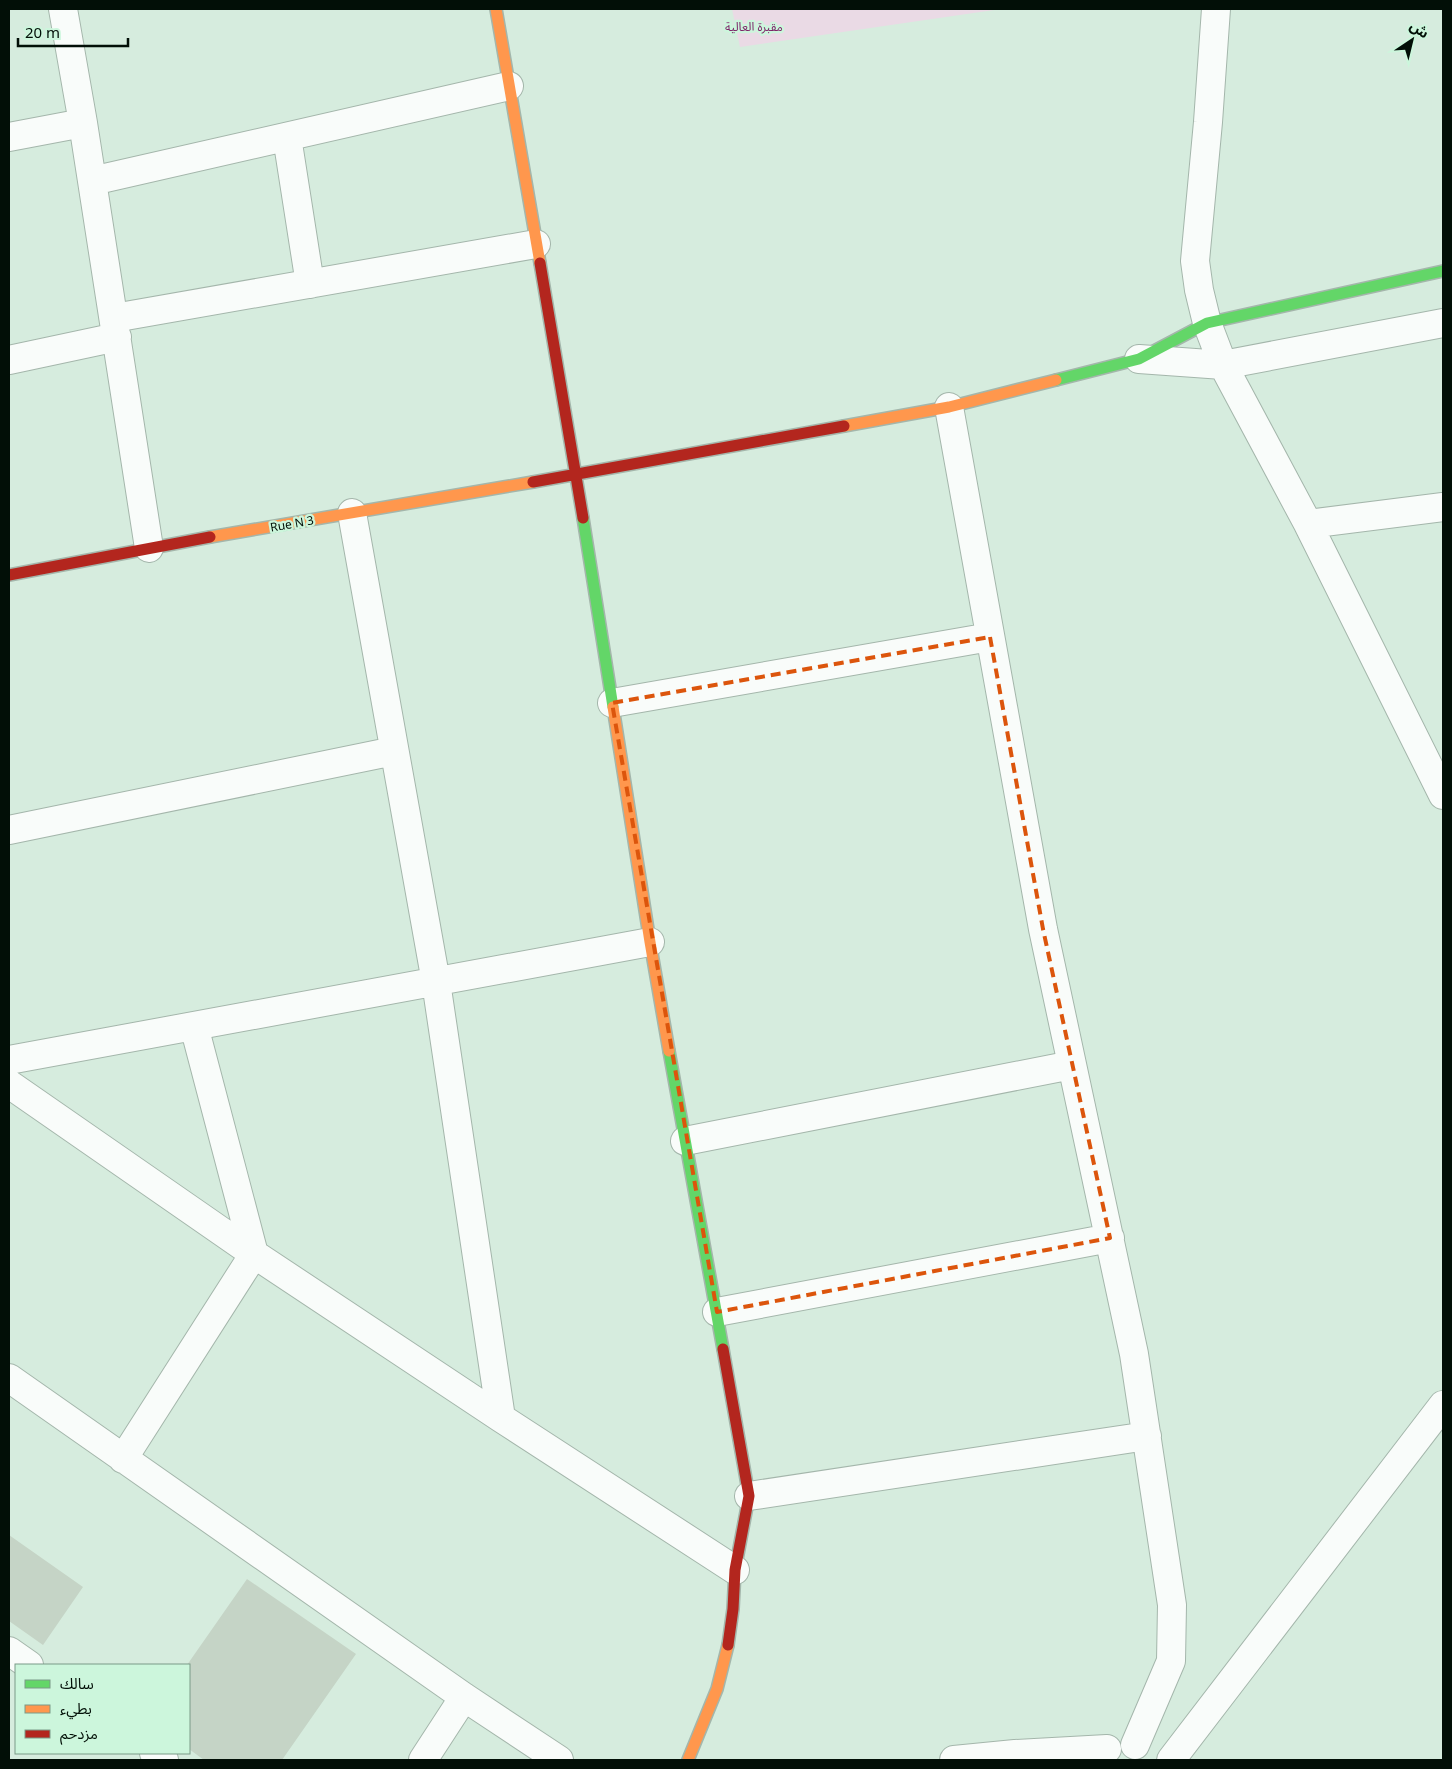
<svg xmlns="http://www.w3.org/2000/svg" width="1452" height="1769" font-family="'Noto Sans','Noto Sans Arabic',sans-serif">
<style>
.green{fill:#eadae5}
.building{fill:#c5d4c6}
.lines{fill:none;stroke-linecap:round;stroke-linejoin:round}
.street-casing{stroke:#a4b6ab;stroke-width:30}
.fast-casing{stroke:#a4b6ab;stroke-width:14}
.slow-casing{stroke:#a4b6ab;stroke-width:14}
.jam-casing{stroke:#a4b6ab;stroke-width:14}
.street{stroke:#f9fcfa;stroke-width:28}
.fast{stroke:#63d668;stroke-width:11}
.slow{stroke:#ff974d;stroke-width:11}
.jam{stroke:#b3261e;stroke-width:11}
.marked{fill:none;stroke:#dc550c;stroke-width:4;stroke-dasharray:10 6;stroke-linejoin:round}
.labels{text-anchor:middle;stroke-width:4.5;stroke-linejoin:round;paint-order:stroke}
.park-label{font-size:12px;fill:#7c2468;stroke:#ccf6dc}
.street-label{font-size:12px;fill:#020f07;stroke:#ccf6dc}
</style>
<rect width="100%" height="100%" fill="#d6ecde"/>
<path class="green" d="M732 9H1001L740 47Z"/>
<path class="building" d="M9 1535 83 1587 43 1645 9 1621Z
M247 1579 356 1654 282 1760H204L189 1749V1665H187Z"/>
<g class="lines">
<g class="street-casing">
<path id="street" d="M63 9 83 123 149 548
M1216 9 1208 122 1195 261 1199 290 1207 323 1223 365 1308 524 1443 795
M9 137 83 123
M287 137 310 284
M92 181 509 86
M114 318 536 244
M1139 359 1223 365 1443 323
M9 360 117 337
M949 407 1043 929 1134 1354 1172 1605 1171 1661 1135 1745
M352 513 436 982 501 1418
M1308 524 1443 507
M612 703 990 637
M9 830 394 751
M9 1060 650 942
M9 1084 254 1254 501 1418 735 1570
M685 1141 1072 1065
M717 1312 1110 1238
M9 1378 464 1697 559 1760
M123 1459 254 1254 194 1026
M749 1496 1147 1436
M9 1651 29 1665
M154 1753 164 1760
M423 1760 464 1697
M954 1760 1015 1754 1107 1749
M1171 1760 1443 1405"/>
</g>
<g class="fast-casing">
<path id="fast" d="M1056 380 1139 359 1207 323 1443 271
M583 518 613 707
M669 1051 723 1349"/>
</g>
<g class="slow-casing">
<path id="slow" d="M496 9 540 263
M844 426 949 407 1056 380
M210 537 533 482
M613 707 650 942 669 1051
M688 1760 717 1689 728 1645"/>
</g>
<g class="jam-casing">
<path id="jam" d="M540 263 583 518
M533 482 844 426
M9 575 210 537
M723 1349 749 1496 735 1570 733 1609 728 1645"/>
</g>
<use href="#street" class="street"/>
<use href="#fast" class="fast"/>
<use href="#slow" class="slow"/>
<use href="#jam" class="jam"/>
</g>
<path class="marked" d="M990 637 1043 929 1110 1238 717 1312 612 703Z"/>
<g class="labels">
<g class="park-label">
<text x="754" y="31">مقبرة العالية</text>
</g>
<g class="street-label">
<text transform="translate(292 524) rotate(-10)" y="4">Rue N 3</text>
</g>
</g>
<rect width="1452" height="1769" fill="none" stroke="#020f07" stroke-width="20"/>
<rect x="15" y="1664" width="175" height="90" fill="#ccf6dc" stroke="#7b9a87"/>
<rect x="25" y="1680" width="25" height="8" fill="#63d668" stroke="#7b9a87"/>
<text x="60" y="1689" font-size="15" fill="#020f07">سالك</text>
<rect x="25" y="1705" width="25" height="8" fill="#ff974d" stroke="#7b9a87"/>
<text x="60" y="1714" font-size="15" fill="#020f07">بطيء</text>
<rect x="25" y="1730" width="25" height="8" fill="#b3261e" stroke="#7b9a87"/>
<text x="60" y="1739" font-size="15" fill="#020f07">مزدحم</text>
<g transform="translate(1412 40) rotate(35)" stroke="#ccf6dc" stroke-width="4" paint-order="stroke">
<path d="M0-4L9 19L0 12L-9 19Z" fill="#020f07"/>
<text y="-8" font-size="14" font-weight="bold" text-anchor="middle" fill="#020f07">ش</text>
</g>
<path d="M18 38v8h110v-8" fill="none" stroke="#020f07" stroke-width="2.5"/>
<text x="25" y="38" font-size="15" fill="#020f07" stroke="#ccf6dc" stroke-width="4" paint-order="stroke">20 m</text>
</svg>
